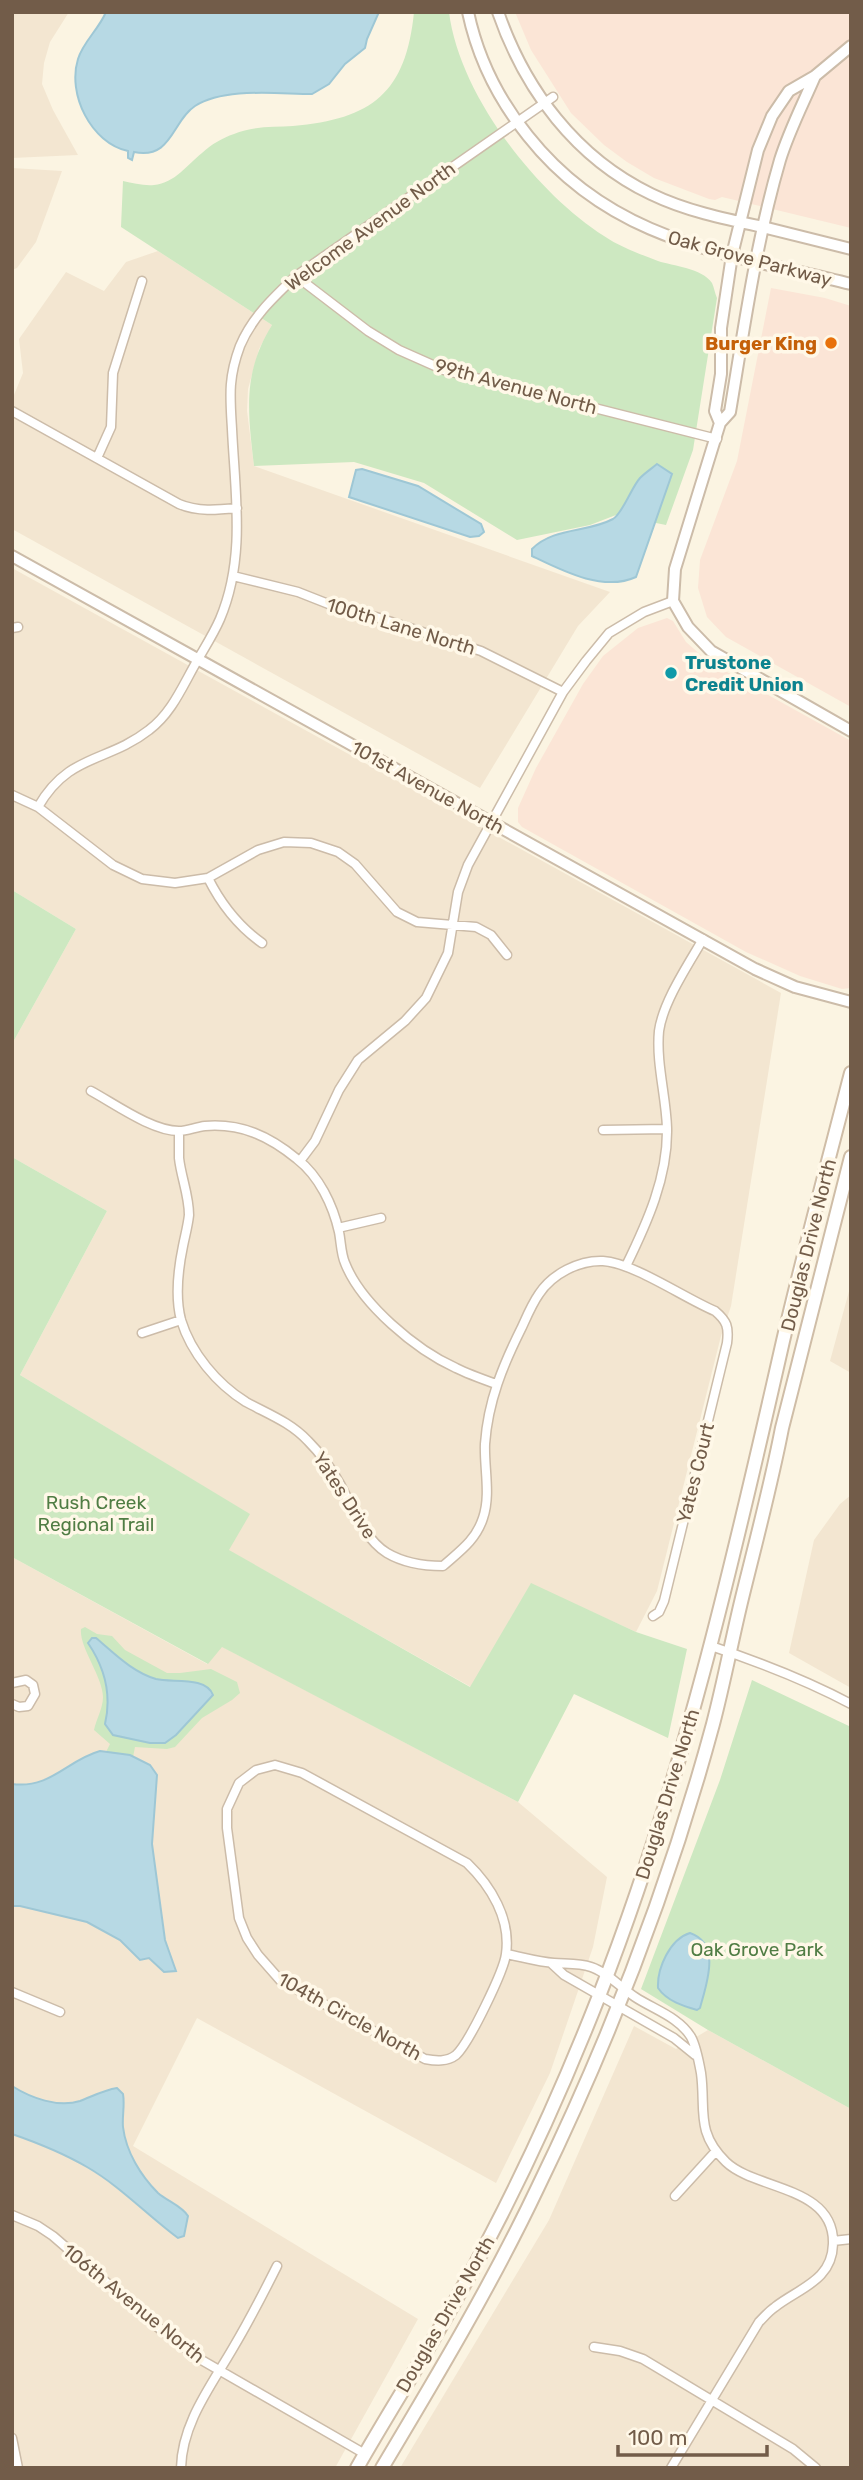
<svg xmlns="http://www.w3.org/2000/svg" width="863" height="2480" font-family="Rubik,sans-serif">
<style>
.residential{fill:#f3e6d1}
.commercial{fill:#fbe5d6}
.green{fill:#cde8c1}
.water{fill:#b7d9e4;stroke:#9ec7d5;stroke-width:2}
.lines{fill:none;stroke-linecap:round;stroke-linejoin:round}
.minor-casing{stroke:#ccbca9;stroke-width:11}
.tertiary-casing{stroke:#ccbca9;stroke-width:14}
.secondary-casing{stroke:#cfbda7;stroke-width:16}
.minor{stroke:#fff;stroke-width:8}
.tertiary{stroke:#fff;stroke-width:10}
.secondary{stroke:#fff;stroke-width:12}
.food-dot{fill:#e8710a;stroke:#fff8e8;stroke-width:2.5}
.culture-dot{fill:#0f9aa8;stroke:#fff8e8;stroke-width:2.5}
.labels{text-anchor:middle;stroke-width:7;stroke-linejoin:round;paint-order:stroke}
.street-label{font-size:19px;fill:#725c49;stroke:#fff8e8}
.food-label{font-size:19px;font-weight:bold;fill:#c56008;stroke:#fff8e8;text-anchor:end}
.culture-label{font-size:19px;font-weight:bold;fill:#0d838f;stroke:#fff8e8;text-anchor:start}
.park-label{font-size:19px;fill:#507d44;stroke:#fff8e8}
</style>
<rect width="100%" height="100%" fill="#fbf4e2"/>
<path class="residential" d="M12 12H69L50 42 44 63 42 84 53 110 78 155 12 158Z
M12 168 62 171 36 242 17 268 12 270Z
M158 251 272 325 259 349 248 389 247 411 254 466 610 592 578 626 480 788 12 529V395H14L23 373 19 339 66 272 104 291 126 262Z
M12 568 781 993 731 1306 721 1336 657 1591 636 1632 531 1584 471 1687 228 1550 249 1514 20 1375 107 1211 12 1157V1044L76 929 12 890Z
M851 1284V1373L830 1361Z
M851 1495V1688L789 1653 814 1540 840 1504Z
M12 1557 207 1664 221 1646 518 1802 607 1877 593 1947 550 2073 496 2183 197 2018 133 2146 418 2319 335 2468H12Z
M634 2026 676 2049 708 2030 851 2109V2468H400L549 2220Z"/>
<path class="commercial" d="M515 12H851V228L722 197 715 200 709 199 654 178 627 162 604 145 571 113 531 50Z
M771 288 825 298 851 306V707L726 637 707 617 698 588 700 560 737 461Z
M667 618 673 621 686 642 709 662 851 741V988L842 989 800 976 746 952 522 827 518 822V808L536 768 583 684 603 656 638 628Z"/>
<path class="green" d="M414 12H449C459 94 536 193 604 236 620 247 640 254 658 261 673 266 702 268 712 283 714 287 715 294 717 298L693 450 666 525 616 515 590 525 517 540 424 483 354 462 254 466C248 413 242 373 272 325L121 227 123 181C133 183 144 186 154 185 175 183 187 165 202 153 212 144 222 138 234 134 252 126 274 127 293 126 372 119 406 93 414 12Z
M12 890 76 929 12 1044Z
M12 1157 107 1211 20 1375 250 1514 229 1550 470 1687 531 1583 636 1632 687 1649 668 1738 574 1694 518 1802 222 1647 208 1664 12 1557Z
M85 1627 97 1634 112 1636 125 1650 167 1673H180L211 1669 237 1682 240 1693 232 1700 202 1718 175 1747 167 1749 135 1747 133 1757 106 1752 110 1744 94 1730C96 1720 103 1708 103 1697 103 1677 79 1647 81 1629Z
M752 1680 851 1727V2109L708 2030 641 1989 720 1780Z"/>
<path class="water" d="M106 12H379L367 39 365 48 345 64 329 84 312 94C278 94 225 87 195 106 172 121 172 160 134 152L132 160 128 158V151C91 143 67 94 78 59 83 42 99 29 106 12Z
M657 464 672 474 636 577C603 592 563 571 532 556V549C554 527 587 533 613 519 623 513 631 488 640 478 645 473 651 469 657 464Z
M362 469 418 486 481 524 484 532 479 536 470 537 349 497 356 470Z
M92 1638H96C114 1653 132 1672 156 1679 172 1683 206 1676 213 1695L176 1735 165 1743H150L113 1735 105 1724C112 1694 105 1668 88 1643Z
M100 1751 130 1755 150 1765 157 1775 152 1844 165 1940 176 1971 164 1972 149 1958 140 1960 120 1940 87 1922 20 1906H12V1784C51 1789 67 1760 100 1751Z
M690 1933C722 1944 706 1985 700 2008L697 2010C683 2006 667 2001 658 1988 657 1968 670 1939 690 1933Z
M12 2086C31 2098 58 2108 80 2101 93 2096 104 2090 117 2088L123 2094C125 2105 122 2116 123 2127 126 2152 141 2176 158 2193 167 2201 182 2206 188 2216L184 2236 178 2238C147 2215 120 2186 87 2167 63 2153 38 2143 12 2134Z"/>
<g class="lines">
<g class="minor-casing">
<path id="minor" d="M296 276 368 331 399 350 444 370 717 439
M12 411 179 504C198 512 217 510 237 508
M97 458 111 427 113 373 142 281
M233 576 298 592 331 605 376 617 481 651 563 692
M12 628 18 627
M12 795 38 807 113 865 142 879 175 883 208 878 258 850 284 842 311 843 338 852 355 864 397 912 417 922 476 927 491 935 507 955
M38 807C69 753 107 763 149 730 172 713 183 685 197 661 205 647 214 633 220 619 246 558 235 493 232 429 230 396 228 378 240 346 252 317 274 297 296 276L553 97
M208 878C221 904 238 926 262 943
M91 1091C115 1104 152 1131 179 1131 187 1131 196 1127 205 1126 241 1123 269 1136 297 1159 319 1176 333 1205 339 1232 341 1242 341 1254 345 1263 361 1304 416 1350 456 1368 468 1374 482 1379 496 1384
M603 1130 667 1129
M179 1131C179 1140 179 1149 179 1158 181 1177 189 1195 189 1215 188 1225 185 1236 183 1246 178 1270 175 1297 181 1320 191 1353 217 1384 246 1402 268 1414 290 1422 308 1441 321 1454 331 1468 340 1484 352 1506 364 1539 387 1553 404 1563 424 1566 443 1566 460 1551 476 1540 483 1518 491 1495 484 1468 485 1444 488 1401 503 1365 522 1327 527 1316 532 1304 539 1294 552 1274 579 1260 603 1261 634 1263 684 1298 715 1311 727 1321 729 1327 727 1343L664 1601 659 1612 653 1616
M300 1161 315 1141 339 1090 358 1060 405 1021 426 998 448 953 458 892 468 865 563 692 586 661 609 633 644 612 673 601
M338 1228 381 1218
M626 1266C647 1223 668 1177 667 1128 666 1096 656 1063 659 1031 663 1002 688 965 703 939
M142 1333 181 1320
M711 1646C759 1662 806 1680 851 1704
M12 1683 26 1680 33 1685 35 1694 28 1706 19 1707 12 1704
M275 1765 302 1773 467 1863C491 1886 511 1919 506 1954 504 1971 469 2043 456 2055 447 2062 436 2061 425 2059L280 1980 258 1955 247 1938 239 1918 227 1828V1809L239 1783 256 1770Z
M506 1954C522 1957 538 1962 554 1963 566 1964 579 1963 591 1967 607 1972 621 1988 635 1997 653 2009 679 2017 691 2037 696 2046 699 2062 701 2073 706 2109 695 2132 726 2162 755 2190 835 2186 833 2244 832 2281 799 2288 775 2307 769 2311 764 2317 759 2322L671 2468
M551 1963 564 1975 674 2038 695 2055
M12 1992 60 2012
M675 2196 716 2151
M12 2215 38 2226 53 2236 160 2329 198 2358 365 2454
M833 2241 851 2239
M594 2347 620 2351 643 2359 793 2449 816 2468
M12 2438 18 2468
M181 2468C182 2423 211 2386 233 2348 249 2321 263 2294 277 2266"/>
</g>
<g class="tertiary-casing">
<path id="tertiary" d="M468 12C478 59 498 99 528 136 613 243 727 253 851 284
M498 12C525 90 576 158 651 194 686 211 725 219 763 227 792 234 822 242 851 249
M815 76C803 104 789 131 780 160 756 242 744 328 730 412L720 423 675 569 673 601 688 627 711 651 851 731
M720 423 715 411 721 374V328L732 255 758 150 772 116 789 91 815 76 851 46
M12 556 755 969 795 987 851 1002"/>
</g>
<g class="secondary-casing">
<path id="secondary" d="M357 2468C390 2410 427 2353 459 2294 513 2198 559 2098 599 1996 682 1784 733 1562 783 1341 804 1251 828 1162 851 1073
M382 2468C437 2376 492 2284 538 2187 610 2039 670 1883 713 1724 724 1682 732 1639 742 1598 756 1541 771 1485 782 1428L851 1157"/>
</g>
<use href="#minor" class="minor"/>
<use href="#tertiary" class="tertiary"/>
<use href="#secondary" class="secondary"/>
</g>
<circle class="food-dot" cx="831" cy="343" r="7"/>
<circle class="culture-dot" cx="671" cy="673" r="7"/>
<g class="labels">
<g class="street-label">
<text transform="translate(370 226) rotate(-36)" y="7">Welcome Avenue North</text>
<text transform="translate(750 258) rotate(15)" y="7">Oak Grove Parkway</text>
<text transform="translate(516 386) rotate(15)" y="7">99th Avenue North</text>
<text transform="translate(401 626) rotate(17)" y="7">100th Lane North</text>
<text transform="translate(428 787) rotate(29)" y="7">101st Avenue North</text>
<text transform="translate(808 1245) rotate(-76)" y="7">Douglas Drive North</text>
<text transform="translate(695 1473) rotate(-76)" y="7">Yates Court</text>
<text transform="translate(345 1495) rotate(57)" y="7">Yates Drive</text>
<text transform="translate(667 1794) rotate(-73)" y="7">Douglas Drive North</text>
<text transform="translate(350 2016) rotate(29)" y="7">104th Circle North</text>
<text transform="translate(134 2303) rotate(39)" y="7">106th Avenue North</text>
<text transform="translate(445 2314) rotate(-60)" y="7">Douglas Drive North</text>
</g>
<g class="food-label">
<text x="817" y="350">Burger King</text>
</g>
<g class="culture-label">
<text x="685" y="669">Trustone<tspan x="685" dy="22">Credit Union</tspan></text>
</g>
<g class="park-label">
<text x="96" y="1509">Rush Creek<tspan x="96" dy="22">Regional Trail</tspan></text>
<text x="757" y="1956">Oak Grove Park</text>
</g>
</g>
<rect width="863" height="2480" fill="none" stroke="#725c49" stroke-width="28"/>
<path d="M618 2445v10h149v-10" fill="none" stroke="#725c49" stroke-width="3.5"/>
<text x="628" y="2445" font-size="21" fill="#725c49" stroke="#fff8e8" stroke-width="5" paint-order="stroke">100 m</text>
</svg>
